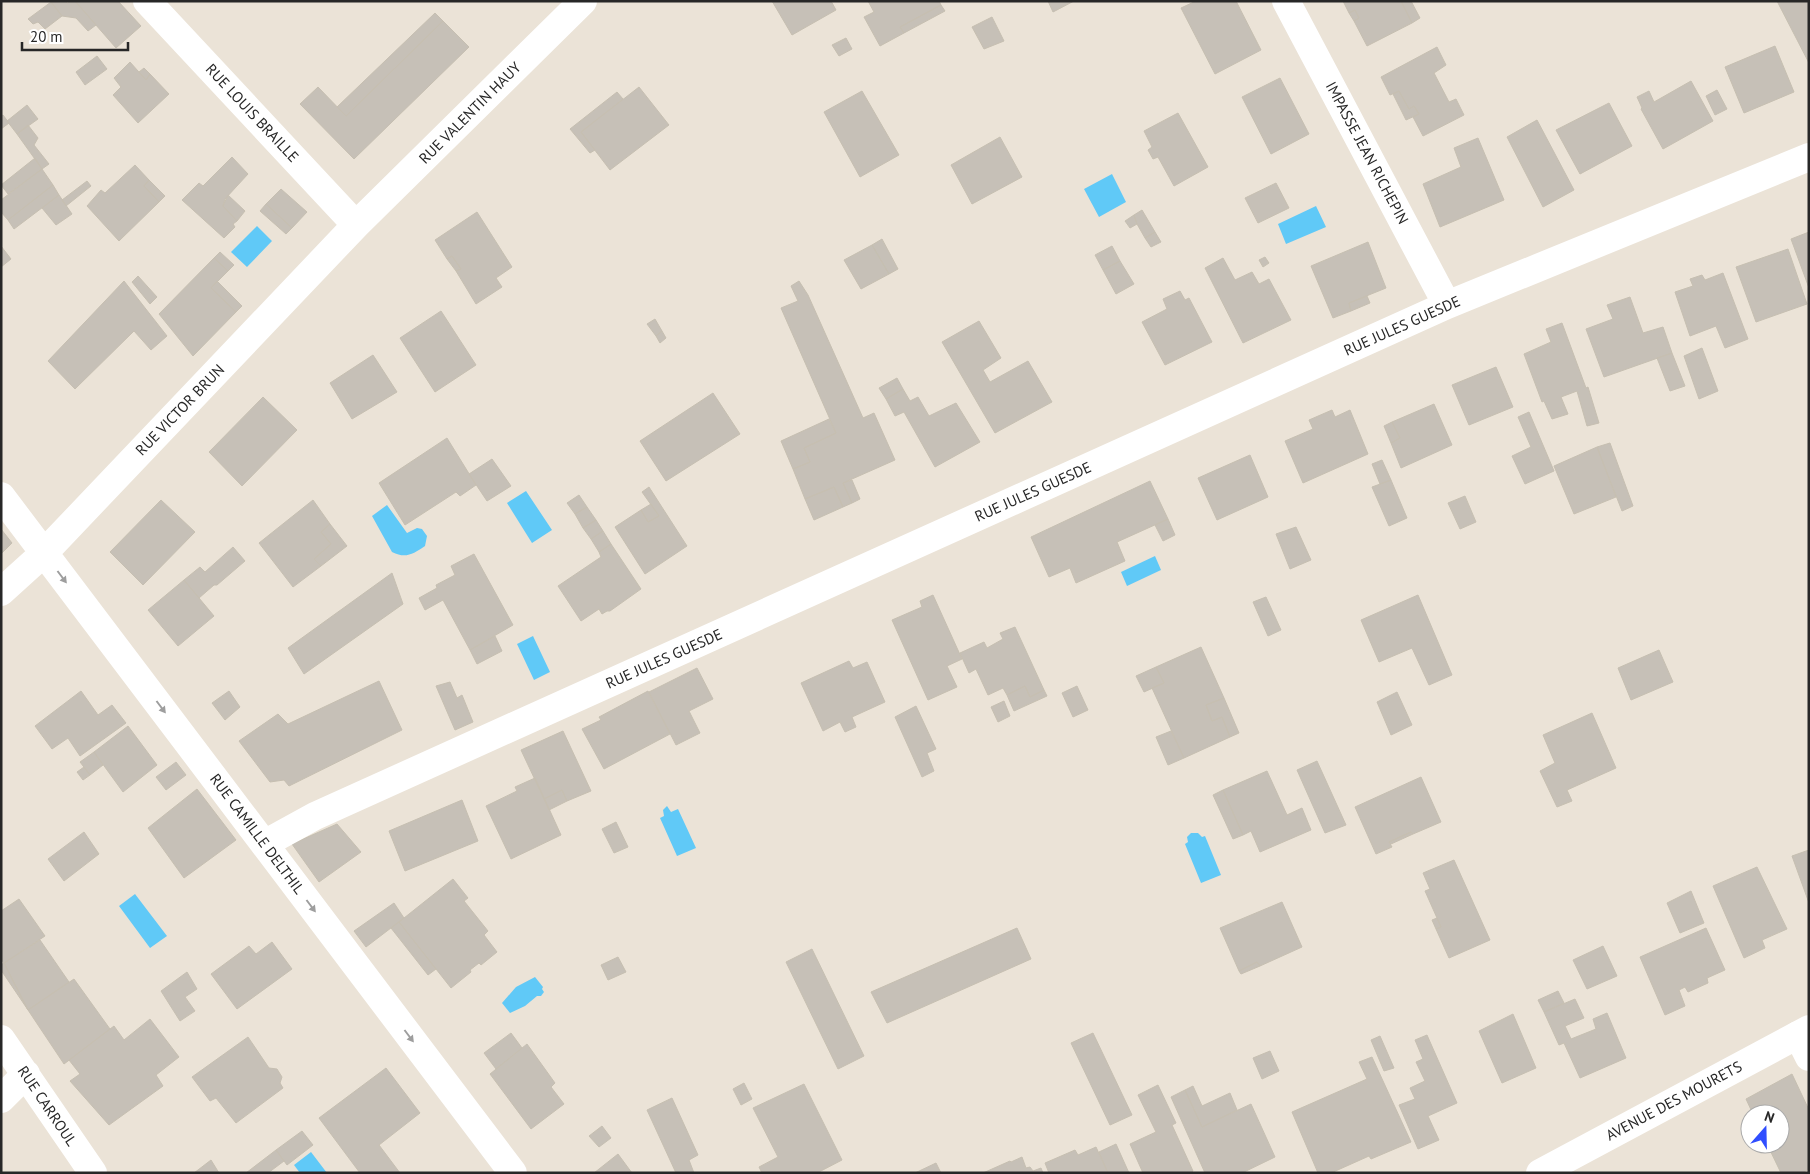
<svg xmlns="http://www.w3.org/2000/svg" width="1810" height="1174" font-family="'PT Sans',sans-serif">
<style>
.water{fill:#60c9f7}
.building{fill:#c6c0b7;stroke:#c6bfb1}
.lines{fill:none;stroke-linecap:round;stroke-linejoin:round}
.minor{stroke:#fff;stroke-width:28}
.secondary{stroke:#fff;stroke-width:28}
.oneway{fill:#9e9e9e}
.labels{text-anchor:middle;stroke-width:5;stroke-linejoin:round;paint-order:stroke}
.street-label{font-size:15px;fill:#272727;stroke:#fff}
</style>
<rect width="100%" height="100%" fill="#ebe3d7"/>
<path class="water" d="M1112 174 1126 202 1099 217 1084 189Z
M1316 206 1326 227 1286 244 1278 224Z
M257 226 272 241 247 267 231 252Z
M526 491 552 530 532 543 507 503Z
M387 505 407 533 417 528 422 529 427 536 425 546C413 554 406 559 392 552L372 516Z
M1155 556 1161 570 1127 586 1121 572Z
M533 636 550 672 534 680 517 644Z
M667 806 671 812 678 809 696 848 677 856 660 818 664 816 663 810Z
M1191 833H1198L1202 837 1205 836 1221 875 1201 883 1185 844 1188 842 1187 837Z
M135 894 167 936 150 948 119 906Z
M535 977 543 987 542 989 544 992 541 996H537L525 1006 510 1013 502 1003 516 987Z
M311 1152 327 1173H300L294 1165Z"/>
<path class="building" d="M65 1 67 3 75 1 96 25 88 31 76 18 62 16 51 2Z
M75 1H118L141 26 116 48Z
M772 1H831L836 10 792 35Z
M868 1H939L941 5 900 27 904 33 880 46 864 17 874 12Z
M1048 1H1074L1053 12Z
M1196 1H1236L1261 50 1215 74 1181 8Z
M1343 1H1401L1412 23 1367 46 1354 21 1359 18 1355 10 1349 13Z
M1401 1H1411L1420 18 1412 23Z
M1777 1H1807L1809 4V63Z
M51 2 62 16 45 29 38 22 33 24 28 19Z
M941 5 945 11 904 33 900 27Z
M1355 10 1359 18 1354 21 1349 13Z
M435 13 443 21 346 116 337 107Z
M992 17 1004 41 984 49 972 27Z
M443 21 469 47 354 159 300 104 318 87 346 116Z
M846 38 852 49 839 56 832 45Z
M1775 46 1794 92 1744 113 1725 67Z
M1437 47 1446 65 1434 73 1449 102 1456 99 1464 115 1423 136 1413 117 1419 114 1414 106 1409 109 1399 91 1390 95 1381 77Z
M97 56 107 69 85 85 76 72Z
M130 62 146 80 150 74 169 94 138 123 113 95 121 87 114 78Z
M144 68 150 74 146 80 139 72Z
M1280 78 1309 134 1271 154 1242 97Z
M1691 81 1713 121 1663 149 1641 109 1642 108 1637 97 1649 91 1654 102Z
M639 87 669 125 610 170 581 132Z
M1717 90 1727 109 1715 115 1706 96Z
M862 91 899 155 860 177 824 112Z
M1399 91 1409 109 1414 106 1419 114 1406 120 1393 94Z
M617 92 623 99 581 132 595 150 590 153 570 129Z
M1609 103 1632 146 1580 174 1556 130Z
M27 105 38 119 17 134 7 121Z
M1178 113 1208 167 1174 186 1158 157 1153 159 1148 150 1152 147 1144 131Z
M3 115 9 123 1 129V116Z
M1537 120 1574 190 1543 207 1507 137Z
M28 125 38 138 34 145 49 164 42 169 17 134Z
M1000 137 1022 177 972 204 951 165Z
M1478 138 1504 200 1440 227 1423 184 1461 167 1454 148Z
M232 157 248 174 225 199 223 206 237 221 233 224 235 227 224 238 182 200 199 183 203 186Z
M35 158 42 169 8 194 1 185Z
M135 165 149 180 144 186 159 202 119 241 87 206 101 190 105 193Z
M42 169 53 185 8 220 1 212V200Z
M149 180 165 196 159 202 144 186Z
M87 181 91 186 66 206 62 200Z
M1276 183 1289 208 1258 223 1245 198Z
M53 185 59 195 14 229 8 220Z
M281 189 307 212 292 228 266 204Z
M59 195 72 214 56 225 42 208Z
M228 195 245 211 237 221 223 206Z
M266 204 292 228 286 234 260 211Z
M1142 210 1155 232 1145 238 1137 224 1134 215Z
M477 212 512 267 496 278 502 287 476 304 456 271 461 269 452 256 447 259 435 240Z
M1134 215 1137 224 1130 228 1125 221Z
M1155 232 1161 242 1151 247 1145 238Z
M1809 232V288L1791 239Z
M882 239 898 269 889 274 872 245Z
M1368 242 1386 288 1349 303 1351 311 1333 318 1311 266Z
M872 245 889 274 861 289 844 260Z
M1 246 11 259 1 267Z
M1112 246 1120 261 1103 270 1095 255Z
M1788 249 1807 304 1756 322 1736 267Z
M220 252 234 265 228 271 214 258Z
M452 256 461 269 456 271 447 259Z
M1265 257 1269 263 1263 267 1259 260Z
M214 258 228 271 211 288 236 312 193 356 159 314Z
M1223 258 1235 280 1252 272 1259 284 1269 279 1291 320 1243 343 1205 268Z
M1120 261 1134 284 1116 294 1103 270Z
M1723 273 1748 339 1725 348 1716 326 1690 336 1675 292 1693 286 1690 279 1702 275 1705 280Z
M138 276 157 297 150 304 132 282Z
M124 281 167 336 151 350 134 331 75 389 48 361Z
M217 281 242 306 236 312 211 288Z
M799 281 808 295 863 418 874 413 895 460 843 483 852 503 843 507 834 487 805 499 793 469 810 462 804 448 836 433 781 308 798 301 791 286Z
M1180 291 1185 300 1189 298 1212 342 1165 365 1142 322 1167 309 1163 299Z
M1367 296 1370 303 1351 311 1349 303Z
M1630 297 1643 333 1663 327 1672 353 1604 377 1586 329 1613 319 1607 305Z
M441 311 476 365 435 392 400 338Z
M655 319 662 331 656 336 647 324Z
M979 321 1001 358 983 370 990 382 1028 361 1052 402 995 433 942 342Z
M1562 323 1586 388 1588 387 1599 423 1587 426 1577 391 1561 397 1568 414 1552 419 1544 401 1542 402 1524 354 1551 342 1546 329Z
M662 331 666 338 660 343 656 336Z
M1702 348 1718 391 1699 399 1684 356Z
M1672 353 1685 386 1670 391 1657 358Z
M373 355 397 392 352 419 330 383Z
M1496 367 1513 407 1469 425 1452 385Z
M897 378 903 389 886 399 879 388Z
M903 389 910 401 918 397 929 416 956 403 980 442 935 467 904 412 895 416 886 399Z
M713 393 740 434 666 481 640 441Z
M263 397 297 430 242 486 209 452Z
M1434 404 1452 445 1401 468 1391 443 1400 438 1392 422Z
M1332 410 1335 417 1350 410 1368 454 1303 483 1285 441 1313 429 1309 420Z
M1529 412 1554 471 1525 484 1512 456 1531 447 1518 417Z
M829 419 836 433 804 448 810 462 793 469 781 441Z
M1392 422 1400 438 1391 443 1384 426Z
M447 438 476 485 460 496 456 492 405 525 379 483Z
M1610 443 1633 506 1622 511 1597 447Z
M1597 447 1616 497 1574 514 1554 466Z
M1250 455 1268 497 1217 520 1198 478Z
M492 459 511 486 487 501 469 474Z
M1382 460 1391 480 1380 484 1372 464Z
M852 480 860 499 852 503 843 483Z
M1391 480 1407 518 1389 526 1372 487Z
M1150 481 1168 519 1117 542 1125 561 1076 583 1070 568 1049 577 1031 537Z
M649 487 687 546 645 574 615 527 641 510 648 522 659 516 642 492Z
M834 487 843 507 814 520 805 499Z
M579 495 587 507 575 514 567 503Z
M1465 496 1476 522 1460 529 1448 503Z
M161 500 195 532 143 585 110 552Z
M313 500 330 524 321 532 331 544 314 559 321 566 293 587 259 543Z
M651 504 659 516 648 522 641 510Z
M587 507 596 520 583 528 575 514Z
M1168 519 1175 535 1163 541 1155 525Z
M596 520 603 531 591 539 583 528Z
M330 524 347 546 321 566 314 559 331 544 321 532Z
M1296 527 1311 560 1290 569 1276 534Z
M1 529 12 543 1 554Z
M603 531 611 544 599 552 591 539Z
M611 544 641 589 610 611H607L602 614 599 609 581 621 558 586 601 557 599 552Z
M233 547 245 561 217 585H214L199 598 184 580 200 567 205 572Z
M474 554 513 625 470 650 443 600 425 610 419 598 437 588 436 585 455 575 451 566Z
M392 573 403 604 304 674 288 648Z
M184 580 214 616 178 646 148 610Z
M933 595 962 659 947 666 957 687 928 700 892 620 922 607 920 601Z
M1418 595 1452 675 1429 685 1412 648 1379 662 1361 620Z
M1266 597 1281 630 1268 636 1253 602Z
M1015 627 1044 690 1030 697 1025 686 1007 695 1003 688 988 695 976 669 969 673 960 653 984 642 987 648 1003 639 1000 633Z
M495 636 502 651 477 664 470 650Z
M1201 647 1224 698 1206 705 1212 721 1222 717 1230 737 1184 758 1152 688 1164 683 1156 667Z
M1659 650 1673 682 1631 700 1618 668Z
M849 661 853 668 867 662 885 702 852 717 856 727 845 732 840 722 823 731 801 683Z
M1156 667 1164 683 1144 692 1136 676Z
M697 668 713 699 689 711 700 733 676 745 649 692Z
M379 681 402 730 289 786 284 780 270 782 239 741 278 714 288 724Z
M450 682 457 698 462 695 473 722 455 730 436 686Z
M1025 686 1030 697 1044 690 1047 696 1014 711 1007 695Z
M1077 686 1088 710 1073 717 1062 693Z
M81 691 98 715 112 705 126 723 80 756 68 738 52 749 35 726Z
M229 691 240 707 225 720 212 703Z
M648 691 670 734 604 769 582 729 601 720 599 717Z
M1397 692 1412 725 1391 735 1377 702Z
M1224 698 1239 733 1230 737 1222 717 1212 721 1206 705Z
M1004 701 1010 716 998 722 991 707Z
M916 706 936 749 927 753 934 771 922 777 895 717Z
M1592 713 1616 768 1567 790 1572 801 1557 807 1540 771 1555 763 1543 735Z
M128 726 157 765 123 792 94 752Z
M563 731 591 791 567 801 562 790 544 799 521 750Z
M1171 731 1184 758 1168 765 1156 737Z
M94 752 103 765 90 775 80 762Z
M1317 761 1346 825 1325 833 1297 770Z
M176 762 186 775 166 790 156 777Z
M84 767 90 775 83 780 77 772Z
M1267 771 1287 815 1302 808 1311 830 1260 852 1251 831 1243 835 1223 790Z
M1421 777 1441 822 1413 834 1411 832 1389 842 1392 847 1376 854 1355 807Z
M535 778 561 835 511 859 486 806 517 791 515 787Z
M197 789 236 840 184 878 148 828Z
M562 790 567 801 549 810 544 799Z
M1223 790 1243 835 1233 839 1213 795Z
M462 800 478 841 405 871 389 831Z
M616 822 628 847 614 853 602 829Z
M337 824 361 852 319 882 292 844Z
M84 832 99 854 64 881 48 859Z
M1411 832 1413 834 1391 844 1389 842Z
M1809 850V903L1792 856Z
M1454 860 1490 940 1449 958 1436 929 1441 927 1425 891 1430 889 1423 873Z
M1757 867 1787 929 1762 940 1765 948 1744 958 1713 886Z
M453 879 468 898 464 901 488 931 484 935 497 952 481 965 479 963 470 970 471 972 451 988 399 922Z
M1691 891 1704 923 1680 933 1667 903Z
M19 899 45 936 4 963 1 959V911Z
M1282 902 1302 947 1260 966 1257 962 1239 971 1220 928Z
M394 903 404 918 366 947 354 931Z
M1437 918 1441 927 1436 929 1432 920Z
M399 922 436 969 428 975 391 928Z
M1017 928 1031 959 887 1023 871 992Z
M1706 928 1725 970 1707 978 1708 983 1688 992 1685 987 1679 990 1685 1006 1665 1015 1640 957Z
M40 940 69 982 28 1010 4 963Z
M272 942 292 969 237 1009 211 974 249 946 256 954Z
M1603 946 1617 976 1587 989 1573 960Z
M812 949 864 1056 838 1069 786 962Z
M618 957 626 972 608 980 601 965Z
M1257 962 1260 966 1241 974 1239 971Z
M4 963 28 1010 1 970V965Z
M187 972 197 989 185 997 195 1011 180 1021 161 991Z
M74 979 110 1029 64 1064 28 1010Z
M1558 991 1564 1003 1544 1012 1538 1000Z
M1575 999 1584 1018 1565 1026 1571 1039 1596 1029 1593 1019 1607 1013 1626 1058 1580 1078 1564 1043 1559 1045 1544 1012Z
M1513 1014 1536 1068 1502 1083 1479 1031Z
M150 1019 179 1057 156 1075 163 1086 109 1125 70 1081 80 1074 69 1060 114 1026 124 1040Z
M511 1033 522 1048 496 1069 484 1053Z
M1093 1033 1132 1115 1110 1125 1071 1043Z
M1427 1035 1457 1103 1428 1116 1439 1140 1418 1149 1399 1105 1415 1099 1410 1088 1425 1081 1416 1062 1423 1059 1415 1040Z
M1380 1036 1394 1068 1384 1071 1371 1040Z
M248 1037 269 1068 277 1069 282 1077 280 1083 283 1088 236 1123 216 1098 210 1101 192 1077Z
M527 1044 555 1083 551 1087 564 1104 531 1129 490 1074Z
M1270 1051 1279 1071 1262 1079 1253 1058Z
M1372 1057 1411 1142 1371 1159 1369 1156 1331 1173H1318L1292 1112 1367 1079 1359 1062Z
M386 1068 420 1113 379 1145 400 1173H360L319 1118Z
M1792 1074 1809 1110V1169L1802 1173H1781L1767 1144H1780V1114H1753L1746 1099Z
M744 1083 752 1099 741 1105 733 1089Z
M804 1084 842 1160 817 1173H762L759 1167 778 1157 753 1108Z
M1158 1085 1176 1123 1172 1125 1193 1171 1190 1173H1143L1130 1144 1156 1132 1138 1095Z
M1193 1086 1202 1106 1230 1093 1237 1110 1202 1127 1185 1090Z
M1185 1090 1202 1127 1251 1104 1275 1157 1242 1173H1205L1171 1097Z
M672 1098 698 1155 689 1160 694 1173H676L647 1110Z
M602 1126 611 1138 599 1147 589 1136Z
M302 1131 313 1145 287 1165 276 1150Z
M1116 1144 1129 1173H1108L1099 1152Z
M1096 1147 1108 1173H1049L1045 1163 1075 1150 1078 1155Z
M276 1150 284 1161 268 1173H246Z
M618 1154 632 1173H594Z
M1022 1157 1026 1168 1030 1167 1033 1171 1041 1168 1043 1173H983L1010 1161 1011 1162Z
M211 1160 219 1173H194Z
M936 1163 941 1173H915Z"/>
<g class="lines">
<path class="minor" d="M147 1 356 225
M1286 1 1447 305
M1 496 513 1173
M1 592 44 553 356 225 583 1
M264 844 315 816 1447 305 1809 157
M1798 1035 1809 1057
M1 1039 93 1173
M1 1099 26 1074"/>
<path class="secondary" d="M1540 1173 1809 1029"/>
</g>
<defs><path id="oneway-solid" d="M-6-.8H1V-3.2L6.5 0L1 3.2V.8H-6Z" transform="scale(1.25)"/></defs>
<g class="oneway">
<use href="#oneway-solid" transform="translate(62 577) rotate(53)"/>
<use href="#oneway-solid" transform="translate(161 707) rotate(53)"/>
<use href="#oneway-solid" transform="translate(311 906) rotate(53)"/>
<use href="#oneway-solid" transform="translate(409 1036) rotate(53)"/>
</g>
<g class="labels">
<g class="street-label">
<text transform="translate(252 113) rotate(47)" y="5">RUE LOUIS BRAILLE</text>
<text transform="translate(470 113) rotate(-45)" y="5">RUE VALENTIN HAUY</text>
<text transform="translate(1367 153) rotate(62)" y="5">IMPASSE JEAN RICHEPIN</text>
<text transform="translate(1402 326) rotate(-24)" y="5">RUE JULES GUESDE</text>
<text transform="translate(180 410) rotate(-46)" y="5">RUE VICTOR BRUN</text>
<text transform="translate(1033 492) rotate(-24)" y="5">RUE JULES GUESDE</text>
<text transform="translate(664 659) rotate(-24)" y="5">RUE JULES GUESDE</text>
<text transform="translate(257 834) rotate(53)" y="5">RUE CAMILLE DELTHIL</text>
<text transform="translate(1674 1101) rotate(-28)" y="5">AVENUE DES MOURETS</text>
<text transform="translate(47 1106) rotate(56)" y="5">RUE CARROUL</text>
</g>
</g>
<rect width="1810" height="1174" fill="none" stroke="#272727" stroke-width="5"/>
<g transform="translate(1765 1129) rotate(20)"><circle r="24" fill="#ffffff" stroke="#a9a9a9"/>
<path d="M0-4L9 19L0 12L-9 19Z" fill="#304eff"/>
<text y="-8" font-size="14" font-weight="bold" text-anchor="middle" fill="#272727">N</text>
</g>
<path d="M22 42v8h106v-8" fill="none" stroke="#272727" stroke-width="2.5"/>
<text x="30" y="42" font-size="15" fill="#272727" stroke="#ffffff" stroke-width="4" paint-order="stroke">20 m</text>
</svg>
